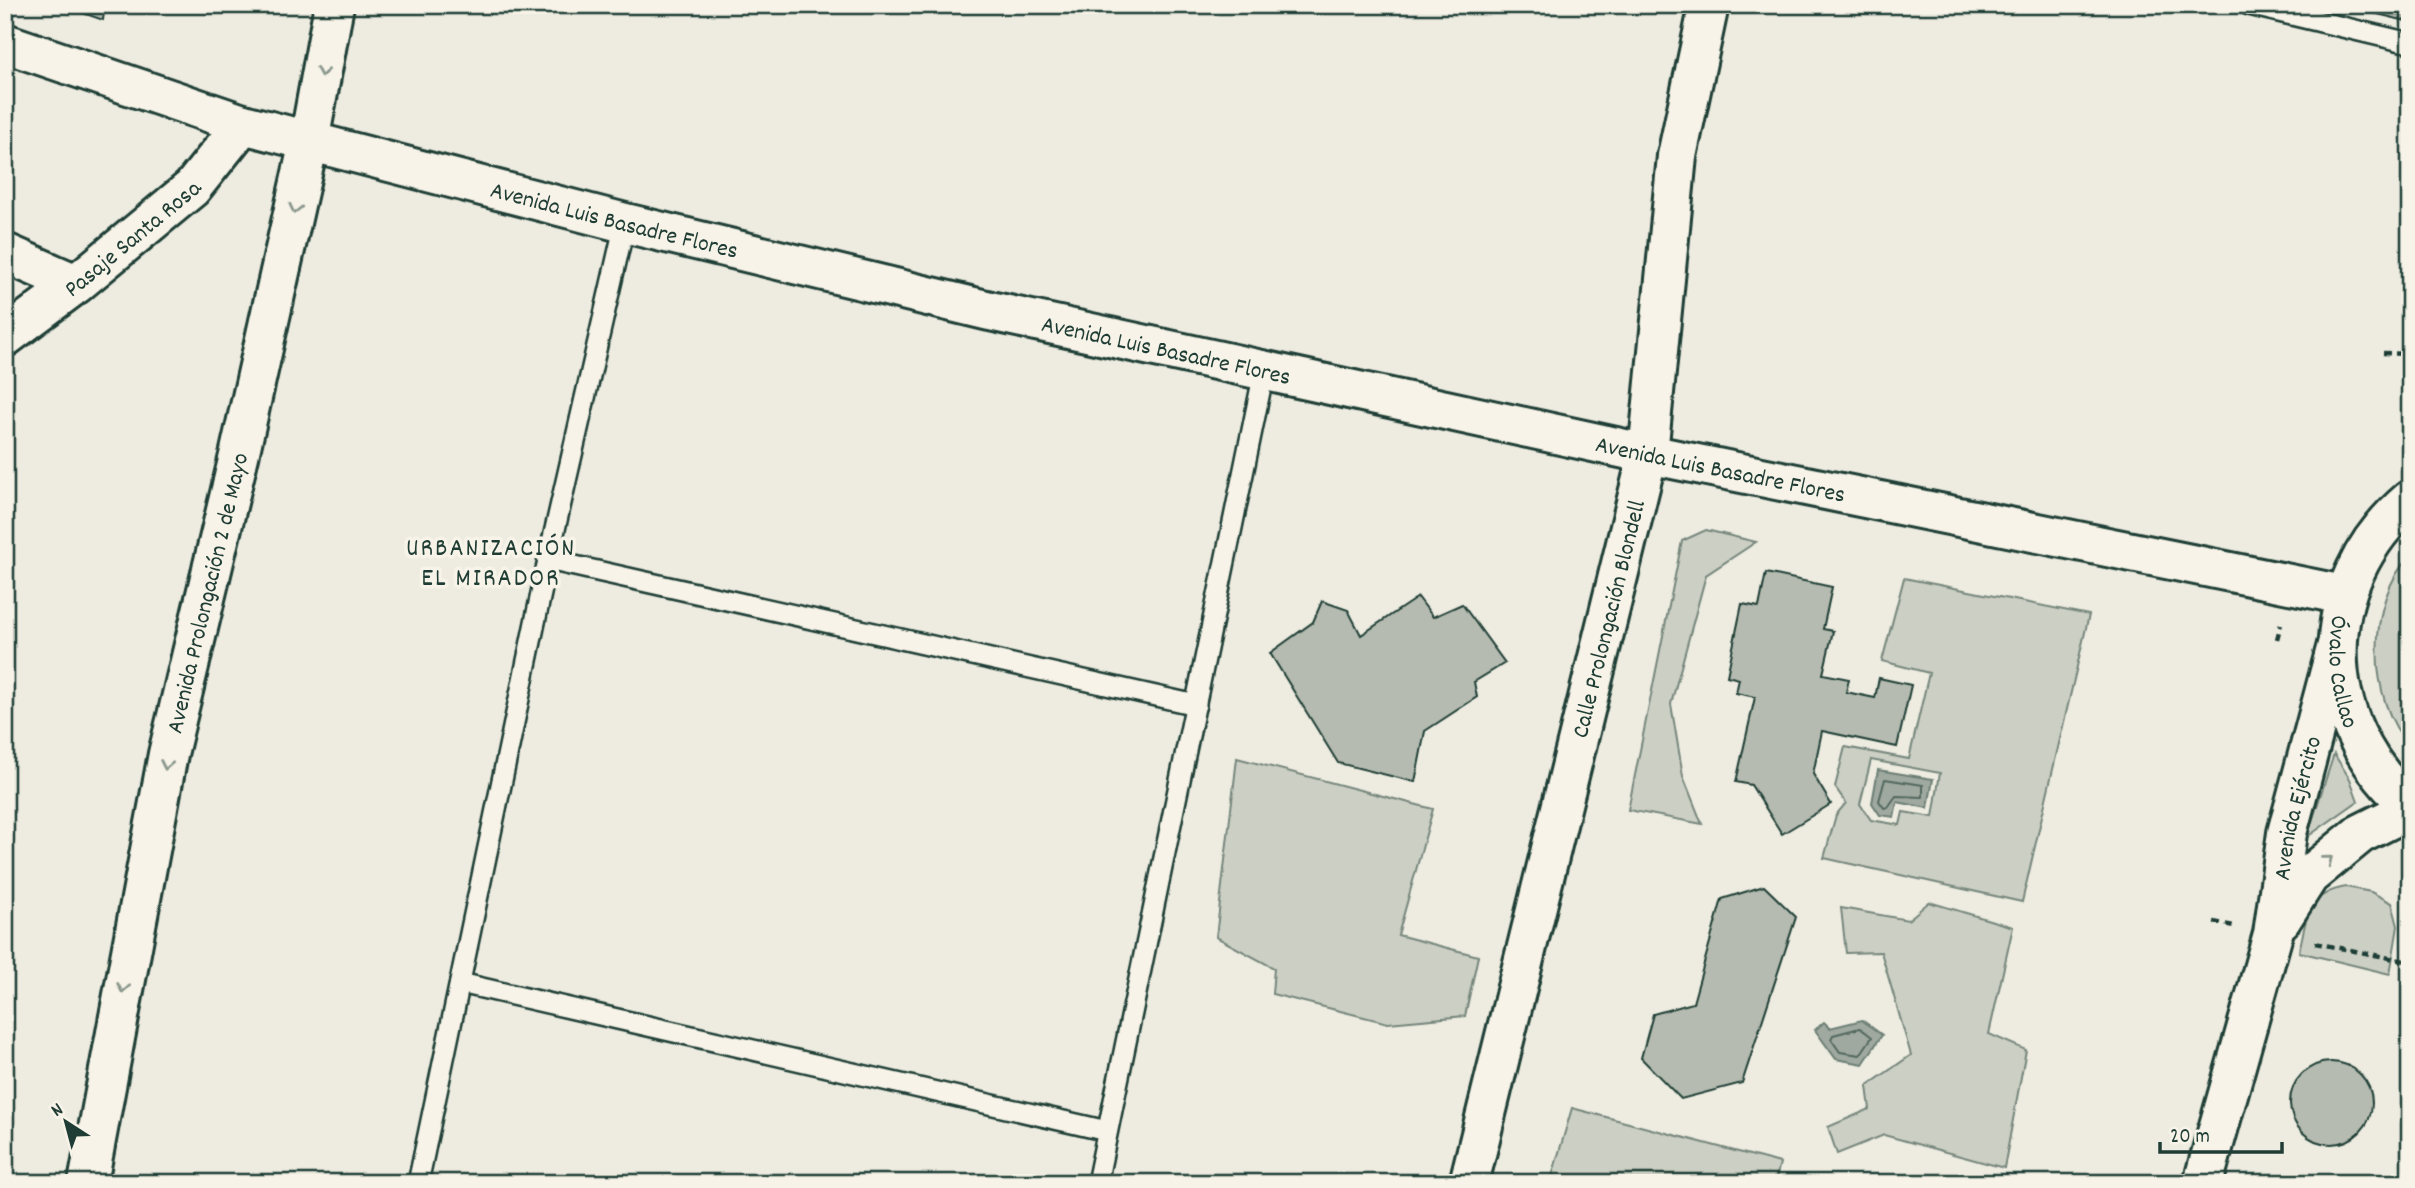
<svg xmlns="http://www.w3.org/2000/svg" width="2415" height="1188" viewBox="0 0 2415 1188" font-family="Dekko,sans-serif">
  <style>
    .green { fill: #cccfc4; stroke: #76867c; stroke-width: 2; fill-rule: evenodd }
    .water { fill: #9fa99f; stroke: #6c7e74; stroke-width: 2 }
    .lines { fill: none; stroke-linecap: round; stroke-linejoin: round }
    .shore { stroke: #52685f; stroke-width: 2 }
    .building { fill: #b5bbb0; stroke: #1f3d34; stroke-width: 2 }
    .lane-casing { stroke: #1f3d34; stroke-width: 24 }
    .street-casing { stroke: #1f3d34; stroke-width: 44 }
    .secondary-casing { stroke: #1f3d34; stroke-width: 44 }
    .primary-casing { stroke: #1f3d34; stroke-width: 44 }
    .path { stroke: #1f3d34; stroke-width: 4.5; stroke-dasharray: 7 5; stroke-linecap: butt }
    .lane { stroke: #f7f3e8; stroke-width: 19 }
    .street { stroke: #f7f3e8; stroke-width: 38 }
    .secondary { stroke: #f7f3e8; stroke-width: 38 }
    .primary { stroke: #f7f3e8; stroke-width: 38 }
    .oneway { stroke: #8b988e }
    .labels { text-anchor: middle; stroke-width: 7; stroke-linejoin: round; paint-order: stroke }
    .street-label { font-size: 24px; fill: #1f3d34; stroke: #f7f3e8 }
    .neighbourhood-label { font-size: 26px; letter-spacing: 2px; fill: #1f3d34; stroke: #f7f3e8 }
  </style>
  <rect width="100%" height="100%" fill="#eeece1"/>
  <filter id="ink" filterUnits="userSpaceOnUse"><feTurbulence type="fractalNoise" baseFrequency=".0143" numOctaves="2"/><feDisplacementMap in="SourceGraphic" scale="14" xChannelSelector="R" yChannelSelector="G"/><feConvolveMatrix kernelMatrix="1 2 1 2 8 2 1 2 1" color-interpolation-filters="sRGB"/></filter>
  <g filter="url(#ink)">
    <g class="green">
      <polygon points="1706,530 1756,542 1706,575 1671,704 1683,776 1702,824 1628,810 1682,541"/>
      <path d="M2410,556V746C2367,701 2366,601 2410,556Z"/>
      <path d="M1904,578L2089,615L2022,902L1824,858L1836,815L1846,803L1835,787L1845,747L1909,759L1929,673L1882,661ZM1871,760L1940,773L1933,817L1903,812L1900,825L1871,820L1860,804Z"/>
      <polygon points="2334,754 2350,779 2358,801 2307,837"/>
      <polygon points="1237,758 1433,809 1398,935 1478,956 1465,1016 1388,1023 1272,994 1274,968 1216,937"/>
      <path d="M2346,887L2371,892L2392,903L2398,926L2390,974L2299,952C2307,917 2306,894 2346,887Z"/>
      <polygon points="1929,902 2013,927 1989,1034 2026,1050 2004,1168 1884,1135 1837,1154 1828,1127 1870,1109 1867,1086 1911,1055 1881,952 1846,953 1841,908 1908,920"/>
      <polygon points="1572,1108 1780,1163 1775,1183 1550,1183"/>
    </g>
    <g class="water">
      <polygon points="1878,770 1933,779 1928,808 1897,802 1894,817 1880,815 1872,803"/>
      <polygon points="1862,1020 1882,1035 1863,1064 1836,1059 1815,1030 1824,1022 1830,1028"/>
    </g>
    <g class="lines">
      <g class="shore">
        <polygon points="1885,779 1923,785 1923,797 1896,796 1888,807 1884,808 1879,801"/>
        <polygon points="1860,1028 1872,1037 1860,1055 1840,1052 1831,1039 1833,1035"/>
      </g>
    </g>
    <g class="building">
      <polygon points="60,5 105,5 103,20"/>
      <polygon points="2358,5 2410,5 2410,22 2357,9"/>
      <polygon points="1766,573 1832,587 1823,629 1833,631 1823,674 1849,679 1846,692 1875,698 1879,678 1911,685 1897,747 1822,731 1813,774 1831,804 1782,834 1751,785 1736,782 1755,697 1736,693 1739,679 1727,676 1742,604 1759,607"/>
      <polygon points="1418,597 1433,617 1462,604 1505,663 1474,682 1477,697 1425,731 1415,782 1338,763 1270,653 1313,622 1322,601 1348,610 1361,635"/>
      <polygon points="1764,886 1796,917 1742,1083 1681,1099 1641,1058 1653,1014 1693,1003 1722,899"/>
      <circle cx="2331" cy="1103" r="41"/>
    </g>
    <g class="lines">
      <defs>
        <g id="lane">
          <polyline points="2249,5 2410,43"/>
          <polyline points="548,560 1196,705"/>
          <polyline points="460,983 1107,1131"/>
          <polyline points="418,1183 548,560 625,223"/>
          <polyline points="1097,1183 1264,372"/>
        </g>
        <g id="street">
          <polyline points="5,253 76,284"/>
          <path id="s1" d="M5,337L76,284L192,188L243,124"/>
          <path id="s2" d="M1469,1183L1648,454L1677,156L1709,5"/>
        </g>
        <g id="secondary">
          <path id="s3" d="M5,43L243,124L625,223L990,311L1648,454L2344,595"/>
          <polyline points="2281,920 2309,876 2360,834 2410,809"/>
          <path id="s4" d="M88,1183L168,754L239,456L309,142L334,5"/>
          <path id="s5" d="M2203,1183L2273,934L2287,833L2337,645"/>
        </g>
        <g id="primary">
          <path id="s6" d="M2410,500C2313,582 2314,722 2410,805"/>
        </g>
      </defs>
      <use href="#lane" class="lane-casing"/>
      <use href="#street" class="street-casing"/>
      <use href="#secondary" class="secondary-casing"/>
      <use href="#primary" class="primary-casing"/>
      <g class="path">
        <polyline points="2383,353 2410,354"/>
        <polyline points="2277,639 2281,624"/>
        <polyline points="2214,922 2234,926"/>
        <polyline points="2315,943 2410,962"/>
      </g>
      <use href="#lane" class="lane"/>
      <use href="#street" class="street"/>
      <use href="#secondary" class="secondary"/>
      <use href="#primary" class="primary"/>
    </g>
    <defs><path id="oneway-chevron" d="M-2-3.5L2.5 0L-2 3.5" fill="none" stroke-width="1.6" stroke-linecap="round" stroke-linejoin="round" transform="scale(1.75)"/></defs>
    <g class="oneway">
      <use href="#oneway-chevron" transform="translate(322 72) rotate(100)"/>
      <use href="#oneway-chevron" transform="translate(295 209) rotate(103)"/>
      <use href="#oneway-chevron" transform="translate(166 765) rotate(101)"/>
      <use href="#oneway-chevron" transform="translate(2328 860) rotate(-39)"/>
      <use href="#oneway-chevron" transform="translate(123 988) rotate(101)"/>
    </g>
  </g>
  <g class="labels">
    <g class="street-label">
      <text dy="8" stroke="none"><textPath href="#s3" startOffset="635">Avenida Luis Basadre Flores</textPath></text>
      <text dy="8" stroke="none"><textPath href="#s1" startOffset="161">Pasaje Santa Rosa</textPath></text>
      <text dy="8" stroke="none"><textPath href="#s3" startOffset="1202">Avenida Luis Basadre Flores</textPath></text>
      <text dy="8" stroke="none"><textPath href="#s3" startOffset="1769">Avenida Luis Basadre Flores</textPath></text>
      <text dy="8" stroke="none"><textPath href="#s4" startOffset="602">Avenida Prolongación 2 de Mayo</textPath></text>
      <text dy="8" stroke="none"><textPath href="#s2" startOffset="581">Calle Prolongación Blondell</textPath></text>
      <text dy="8" stroke="none"><textPath href="#s6" startOffset="194">Óvalo Callao</textPath></text>
      <text dy="8" stroke="none"><textPath href="#s5" startOffset="387">Avenida Ejército</textPath></text>
    </g>
    <g class="neighbourhood-label">
      <text x="491" y="555">URBANIZACIÓN<tspan x="491" dy="30">EL MIRADOR</tspan></text>
    </g>
  </g>
  <rect width="2415" height="1188" fill="none" stroke="#f7f3e8" stroke-width="28"/>
  <rect x="14" y="14" width="2387" height="1160" fill="none" stroke="#1f3d34" stroke-width="2.5" filter="url(#ink)"/>
  <g transform="translate(66 1122) rotate(324)" stroke="#f7f3e8" stroke-width="5" paint-order="stroke">
  <path d="M0-5L12 26L0 18L-12 26Z" fill="#1f3d34"/>
  <text y="-10" font-size="19" font-weight="bold" text-anchor="middle" fill="#1f3d34">N</text>
  </g>
  <path d="M2160 1142v10h122v-10" fill="none" stroke="#1f3d34" stroke-width="3.5"/>
  <text x="2170" y="1142" font-size="21" fill="#1f3d34" stroke="#f7f3e8" stroke-width="5" paint-order="stroke">20 m</text>
</svg>
